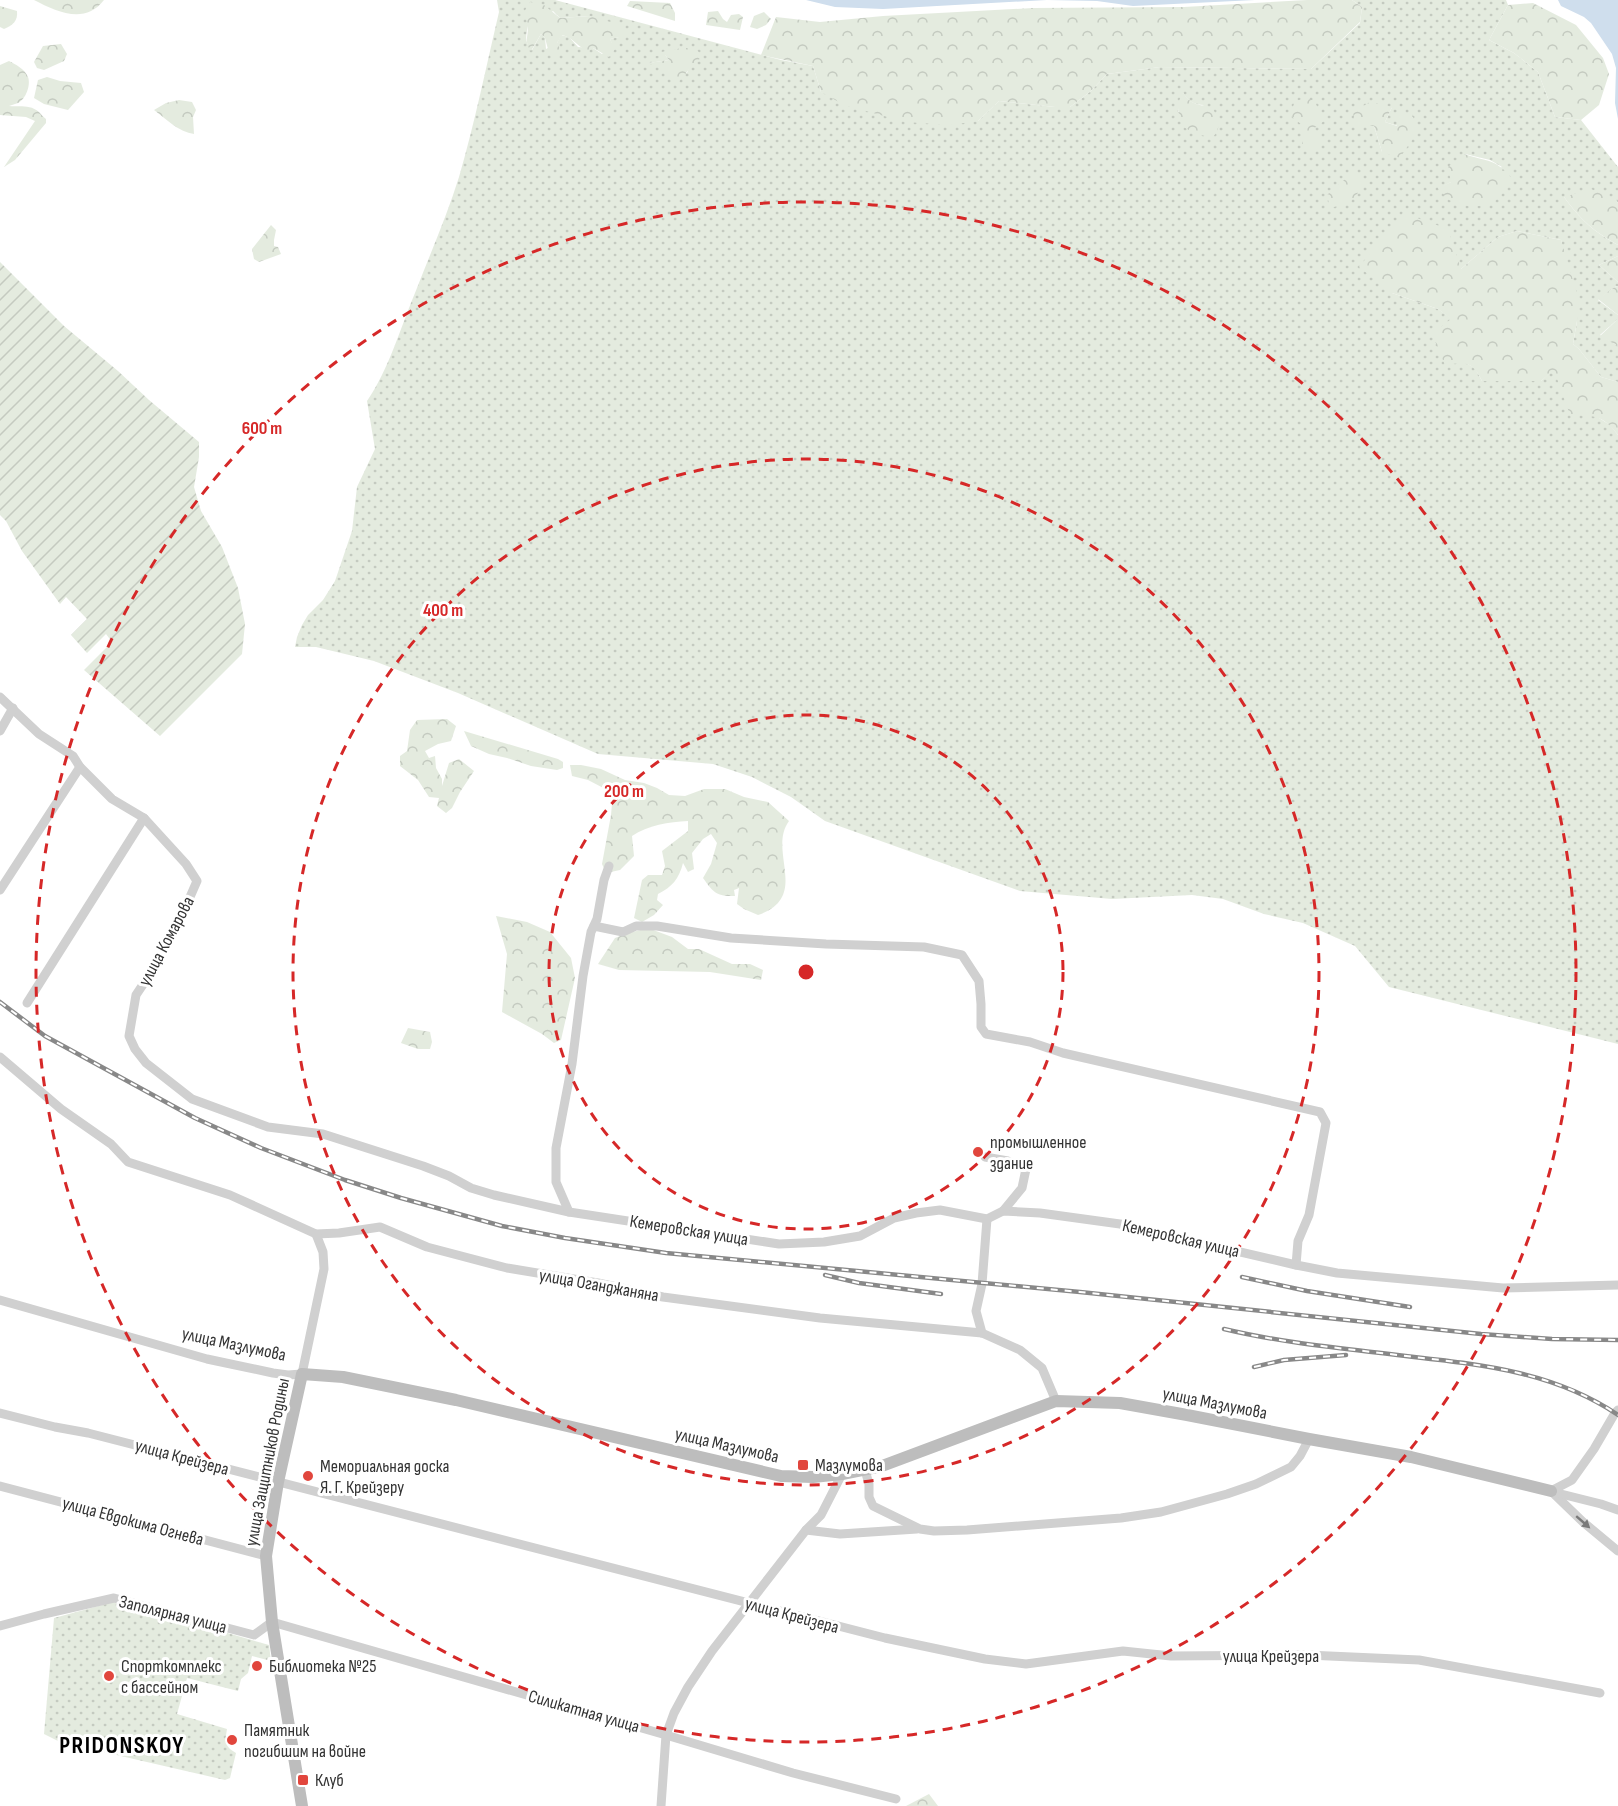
<svg xmlns="http://www.w3.org/2000/svg" width="1618" height="1806" viewBox="0 0 1618 1806" font-family="'Sofia Sans Condensed',sans-serif">
  <style>
    .grass { fill: url(#grass-dots); fill-rule: evenodd }
    .forest { fill: url(#forest-crowns) }
    .garden { fill: url(#garden-furrows) }
    .water { fill: #cfdeed }
    .lines { fill: none; stroke-linecap: round; stroke-linejoin: round }
    .street { stroke: #d0d0d0; stroke-width: 9 }
    .secondary { stroke: #bdbdbd; stroke-width: 12 }
    .rail-casing { stroke: #888; stroke-width: 4.5 }
    .rail { stroke: #fff; stroke-width: 2; stroke-dasharray: 7; stroke-linecap: butt }
    .oneway { fill: #7a7a7a }
    .ring { fill: none; stroke: #d62828; stroke-width: 3; stroke-dasharray: 10 8 }
    .poi-dot { fill: #e1463d; stroke: #fff; stroke-width: 2 }
    .labels { text-anchor: middle; stroke-width: 6; stroke-linejoin: round; paint-order: stroke }
    .street-label { font-size: 18px; fill: #333; stroke: #fff }
    .poi-label { font-size: 18px; fill: #333; stroke: #fff; text-anchor: start }
    .district-label { font-size: 24px; font-weight: bold; letter-spacing: 1.5px; fill: #000; stroke: #fff }
    .centre { fill: #d62828; stroke: #fff; stroke-width: 3 }
    .ring-label { font-size: 18px; text-anchor: middle; font-weight: bold; fill: #d62828; stroke: #fff; stroke-width: 6; stroke-linejoin: round; paint-order: stroke }
  </style>
  <defs>
    <pattern id="grass-dots" width="8" height="8" patternUnits="userSpaceOnUse" patternTransform="scale(1.5)"><rect width="8" height="8" fill="#e4ebdf"/><path d="M2 2h.1M6 6h.1" fill="none" stroke="#c4cac0" stroke-width="1.8" stroke-linecap="round"/></pattern>
    <pattern id="forest-crowns" width="20" height="18" patternUnits="userSpaceOnUse" patternTransform="scale(1.5)"><rect width="20" height="18" fill="#e4ebdf"/><path d="M2 6a3 3 0 1 1 6 0M12 15a3 3 0 1 1 6 0" fill="none" stroke="#c4cac0"/></pattern>
    <pattern id="garden-furrows" width="10" height="10" patternUnits="userSpaceOnUse" patternTransform="scale(1.5)"><rect width="10" height="10" fill="#e4ebdf"/><path d="M-1 1l2-2M0 10L10 0M9 11l2-2" fill="none" stroke="#c4cac0"/></pattern>
  </defs>
  <rect width="100%" height="100%" fill="#fff"/>
  <g class="grass">
    <path d="M497,0H555L781,60L813,66L821,92L978,121L999,101L1055,107H1070L1091,91L1107,74L1160,67L1311,69L1360,23L1362,7L1352,0H1506L1508,5L1489,40L1514,53L1538,72L1555,117L1581,120L1618,167V203L1616,200L1564,197C1580,219 1594,232 1618,245V256L1599,265L1618,282V287L1616,286L1598,300L1618,315V319L1600,335L1618,346V382L1601,377L1579,349L1573,344L1577,321L1561,240L1517,231L1498,237L1461,269L1392,293L1438,309L1452,319L1464,362L1475,368L1482,381H1541L1554,369L1596,416L1610,425L1618,435V1044L1389,987L1355,946L1303,923L1264,914L1223,899L1192,895L1112,899L1020,891L825,821L791,797L752,777L713,764L598,754L458,693L374,661L316,647H295L297,637L302,625L308,615L323,600L335,581L352,531L357,487L375,449L367,401C389,369 400,329 415,293C430,254 447,216 459,177C475,122 486,67 499,12ZM553,11L560,18L590,16L619,37L610,39L612,44L602,54L593,48L578,47L569,37L561,35L557,43L546,49L545,38L541,34L532,50C524,42 526,36 528,26ZM665,55L690,65L687,73L649,63L669,60ZM1183,93C1188,101 1194,105 1204,105L1178,112ZM1392,107L1385,122L1398,126L1382,152L1374,126ZM1465,154L1490,160L1502,167L1438,189L1451,182Z"/>
    <path d="M117,1601L269,1645L271,1661L252,1656L248,1673L241,1679L238,1691L187,1678L177,1714L227,1729C225,1742 224,1746 236,1753L230,1778L225,1780L60,1742L44,1734L54,1618Z"/>
  </g>
  <g class="forest">
    <path d="M34,0H104C85,25 57,12 34,0Z"/>
    <polygon points="1307,0 1352,0 1362,7 1360,22 1311,69 1160,67 1107,74 1091,91 1070,107 1055,107 999,101 978,121 950,125 906,122 844,105 821,92 813,66 761,55 776,17 820,22 883,16 1033,8 1184,7"/>
    <polygon points="630,1 670,3 675,13 675,21 627,6"/>
    <path d="M530,2L544,5L560,18L590,16L624,26L626,31L625,36L610,39L615,49L609,57L593,48L588,51C576,46 574,38 562,35L557,43L560,49L556,54L549,53L545,38L541,34L531,51C524,42 528,37 528,27C528,22 525,17 524,12Z"/>
    <polygon points="1533,3 1576,25 1603,58 1609,74 1599,105 1581,120 1555,117 1538,72 1514,53 1489,40 1508,5"/>
    <path d="M0,6L17,11C18,21 13,25 4,29L0,27Z"/>
    <polygon points="718,11 723,19 727,22 731,15 739,14 743,17 740,30 706,25 708,12"/>
    <polygon points="764,12 771,19 766,25 757,29 750,27 754,16"/>
    <polygon points="61,44 67,54 64,61 44,70 37,68 34,62 43,46"/>
    <path d="M682,48H694L700,53L699,61C690,66 686,74 679,81L669,77L665,69L648,63L669,60L665,55L648,57L646,55Z"/>
    <path d="M9,61C15,64 25,69 28,77C31,85 26,99 18,103C15,104 12,105 9,106C19,107 30,104 39,112C41,114 43,117 46,119V123L15,160L4,167L35,121L26,117L0,115V65Z"/>
    <polygon points="47,77 60,81 81,83 84,92 68,110 44,104 34,98 38,80"/>
    <path d="M1183,92C1190,106 1201,104 1213,109C1219,120 1222,128 1212,138L1194,133L1182,126C1178,113 1176,104 1183,92Z"/>
    <polygon points="1308,98 1315,102 1324,121 1309,132 1324,138 1319,144 1311,150 1302,144 1302,125 1290,115 1295,101"/>
    <path d="M179,100L192,102L196,110L193,117L194,134C179,132 166,119 154,110L166,103Z"/>
    <polygon points="1370,102 1392,107 1385,122 1397,126 1397,114 1412,113 1417,132 1400,158 1382,152 1374,126 1355,126 1353,112"/>
    <path d="M1464,154C1491,163 1494,157 1514,181L1492,204L1471,207L1449,200L1438,188L1451,182L1448,167Z"/>
    <polygon points="1352,173 1365,185 1349,203 1330,208 1327,195"/>
    <path d="M1591,189L1616,200L1618,203V245C1594,232 1580,219 1564,197Z"/>
    <path d="M1403,213L1448,229L1461,269L1498,237L1517,231L1561,240L1578,297L1577,321L1573,344L1579,349L1601,377L1618,382V435C1602,414 1594,416 1570,415L1554,370L1541,381H1482C1472,361 1466,362 1445,365L1432,334L1451,319L1438,309L1392,293L1359,267Z"/>
    <polygon points="271,225 276,230 274,240 274,246 278,247 281,254 259,262 254,259 252,249"/>
    <polygon points="1618,256 1618,282 1599,265"/>
    <polygon points="1616,286 1618,287 1618,315 1598,299"/>
    <polygon points="1618,319 1618,346 1600,336"/>
    <polygon points="447,719 456,726 451,741 438,744 425,751 429,758 435,756 436,768 442,779 442,786 449,763 459,759 474,771 460,792 452,808 446,813 437,806 439,798 429,797 418,780 400,766 400,756 407,751 410,730 417,720"/>
    <polygon points="464,731 558,759 563,762 563,768 557,770 531,766 507,758 489,754 471,746"/>
    <path d="M570,765H581L601,769L625,780L644,783L657,788L669,795L685,796L704,789H725L744,797L768,802L789,821C767,851 811,897 758,915L744,909L737,904L739,888L734,890L735,896C717,897 713,892 703,878L711,864L717,843L711,834L703,839L692,853L694,869L688,872L683,863C679,879 672,887 658,894L657,900L663,905L654,915L642,922L634,918L642,880L648,875H662L665,866L662,851L688,831V821C669,822 648,825 632,836L634,856L620,870L606,873L602,864L611,815L613,793L588,780L572,776Z"/>
    <polygon points="496,916 527,922 550,932 571,958 575,978 561,1040 554,1043 542,1034 502,1012 507,954"/>
    <polygon points="648,928 672,937 688,949 699,949 732,964 750,964 763,970 761,980 710,972 619,970 598,964 615,938 625,934"/>
    <polygon points="408,1028 430,1032 432,1042 430,1049 418,1049 401,1043"/>
    <polygon points="929,1794 938,1806 906,1806"/>
  </g>
  <polygon class="garden" points="0,262 64,326 118,371 149,400 199,442 199,457 194,487 201,511 222,547 238,588 245,624 242,654 160,736 84,670 112,642 106,634 87,653 71,635 87,619 66,597 60,604 22,551 6,521 0,515"/>
  <g class="water">
    <polygon points="806,0 1255,0 1133,6 1097,1 1047,0 883,9 835,7"/>
    <polygon points="1558,0 1618,0 1618,119 1615,103 1616,68 1612,54 1591,23 1584,17 1561,6"/>
  </g>
  <g class="lines">
    <g class="street">
      <polyline points="0,697 39,734 73,756 80,767 112,799 144,818 186,864 197,881 176,929 156,965 136,995 129,1036 135,1049 146,1063 192,1099 268,1127 323,1134 423,1166 449,1176 471,1188 494,1195 569,1212 779,1244 824,1242 860,1236 894,1218 916,1213 940,1210 987,1219 1003,1211 1040,1213 1120,1224 1296,1265 1337,1273 1503,1288 1618,1285"/>
      <polyline points="0,731 13,708"/>
      <polyline points="0,890 80,767"/>
      <polyline points="594,926 623,932 636,926 657,926 731,938 826,944 924,947 962,955 979,981 981,1004 981,1027 986,1034 1030,1042 1063,1053 1320,1112 1326,1123 1309,1215 1298,1241 1296,1265"/>
      <polyline points="27,1003 144,818"/>
      <polyline points="0,1057 61,1109 111,1144 128,1162 230,1195 316,1234 339,1233 380,1227 427,1247 507,1268 598,1283 663,1297 820,1318 982,1333 1020,1350 1042,1368 1056,1401"/>
      <polyline points="985,1157 1008,1161 1026,1169 1022,1188 1003,1211"/>
      <polyline points="569,1212 556,1182 556,1148 572,1064 583,976 591,932 597,919 604,880 609,866"/>
      <polyline points="0,1300 207,1359 273,1373 288,1375 302,1374 324,1269 323,1252 316,1234"/>
      <polyline points="982,1333 976,1311 982,1284 987,1219"/>
      <polyline points="0,1413 55,1427 88,1433 885,1638 985,1659 1026,1664 1123,1651 1171,1656 1307,1655 1419,1660 1600,1693"/>
      <polyline points="865,1470 869,1484 869,1497 873,1506 920,1529 934,1531 967,1530 1121,1518 1161,1512 1227,1494 1256,1484 1291,1467 1300,1456 1309,1439"/>
      <polyline points="0,1486 266,1556"/>
      <polyline points="1551,1491 1572,1480 1594,1449 1615,1413 1618,1410"/>
      <polyline points="1551,1491 1583,1522 1618,1551"/>
      <polyline points="1553,1492 1601,1504 1618,1510"/>
      <polyline points="806,1530 840,1534 917,1529"/>
      <polyline points="0,1626 44,1614 114,1598 254,1635 272,1622 666,1735 793,1773 896,1799"/>
      <polyline points="661,1806 666,1735 674,1713 688,1687 712,1651 806,1530 821,1515 842,1474"/>
    </g>
    <polyline class="secondary" points="302,1806 272,1622 266,1556 278,1482 302,1374 343,1377 456,1400 781,1476 813,1477 842,1474 882,1466 1056,1401 1120,1403 1187,1415 1309,1439 1411,1457 1551,1491"/>
    <defs>
      <g id="rail">
        <polyline points="0,1002 45,1036 195,1118 261,1148 345,1180 401,1198 502,1226 565,1238 666,1253 1080,1292 1481,1334 1552,1339 1618,1340"/>
        <polyline points="825,1275 859,1283 941,1294"/>
        <polyline points="1242,1277 1307,1291 1410,1307"/>
        <path d="M1224,1329C1287,1344 1351,1349 1414,1357C1486,1365 1556,1373 1618,1415"/>
        <polyline points="1254,1367 1284,1360 1346,1355"/>
      </g>
    </defs>
    <use href="#rail" class="rail-casing"/>
    <use href="#rail" class="rail"/>
  </g>
  <defs><path id="oneway-solid" d="M-6-.8H1V-3.2L6.5 0L1 3.2V.8H-6Z" transform="scale(1.5)"/></defs>
  <use class="oneway" href="#oneway-solid" transform="translate(1583 1522) rotate(41)"/>
  <g class="ring">
    <circle cx="806" cy="972" r="257"/>
    <circle cx="806" cy="972" r="513"/>
    <circle cx="806" cy="972" r="770"/>
  </g>
  <g class="poi-dot">
    <circle cx="978" cy="1152" r="6"/>
    <rect x="797" y="1459" width="12" height="12" rx="3"/>
    <circle cx="308" cy="1476" r="6"/>
    <circle cx="257" cy="1666" r="6"/>
    <circle cx="109" cy="1676" r="6"/>
    <circle cx="232" cy="1740" r="6"/>
    <rect x="297" y="1774" width="12" height="12" rx="3"/>
  </g>
  <g class="labels">
    <g class="street-label">
      <text transform="translate(166 941) rotate(-62)" y="6">улица Комарова</text>
      <text transform="translate(689 1230) rotate(9)" y="6">Кемеровская улица</text>
      <text transform="translate(1181 1238) rotate(13)" y="6">Кемеровская улица</text>
      <text transform="translate(599 1285) rotate(10)" y="6">улица Оганджаняна</text>
      <text transform="translate(234 1344) rotate(12)" y="6">улица Мазлумова</text>
      <text transform="translate(1215 1403) rotate(11)" y="6">улица Мазлумова</text>
      <text transform="translate(727 1445) rotate(13)" y="6">улица Мазлумова</text>
      <text transform="translate(182 1457) rotate(15)" y="6">улица Крейзера</text>
      <text transform="translate(267 1462) rotate(-79)" y="6">улица Защитников Родины</text>
      <text transform="translate(133 1521) rotate(15)" y="6">улица Евдокима Огнева</text>
      <text transform="translate(173 1614) rotate(14)" y="6">Заполярная улица</text>
      <text transform="translate(792 1615) rotate(15)" y="6">улица Крейзера</text>
      <text x="1271" y="1662">улица Крейзера</text>
      <text transform="translate(584 1711) rotate(16)" y="6">Силикатная улица</text>
    </g>
    <g class="poi-label">
      <text x="990" y="1148">промышленное<tspan x="990" dy="21">здание</tspan></text>
      <text x="815" y="1471">Мазлумова</text>
      <text x="320" y="1472">Мемориальная доска<tspan x="320" dy="21">Я. Г. Крейзеру</tspan></text>
      <text x="121" y="1672">Спорткомплекс<tspan x="121" dy="21">с бассейном</tspan></text>
      <text x="269" y="1672">Библиотека №25</text>
      <text x="244" y="1736">Памятник<tspan x="244" dy="21">погибшим на войне</tspan></text>
      <text x="315" y="1786">Клуб</text>
    </g>
    <g class="district-label">
      <text x="122" y="1753">PRIDONSKOY</text>
    </g>
  </g>
  <circle cx="806" cy="972" r="9" class="centre"/>
  <g class="ring-label">
    <text x="262" y="434">600 m</text>
    <text x="443" y="616">400 m</text>
    <text x="624" y="797">200 m</text>
  </g>
</svg>
